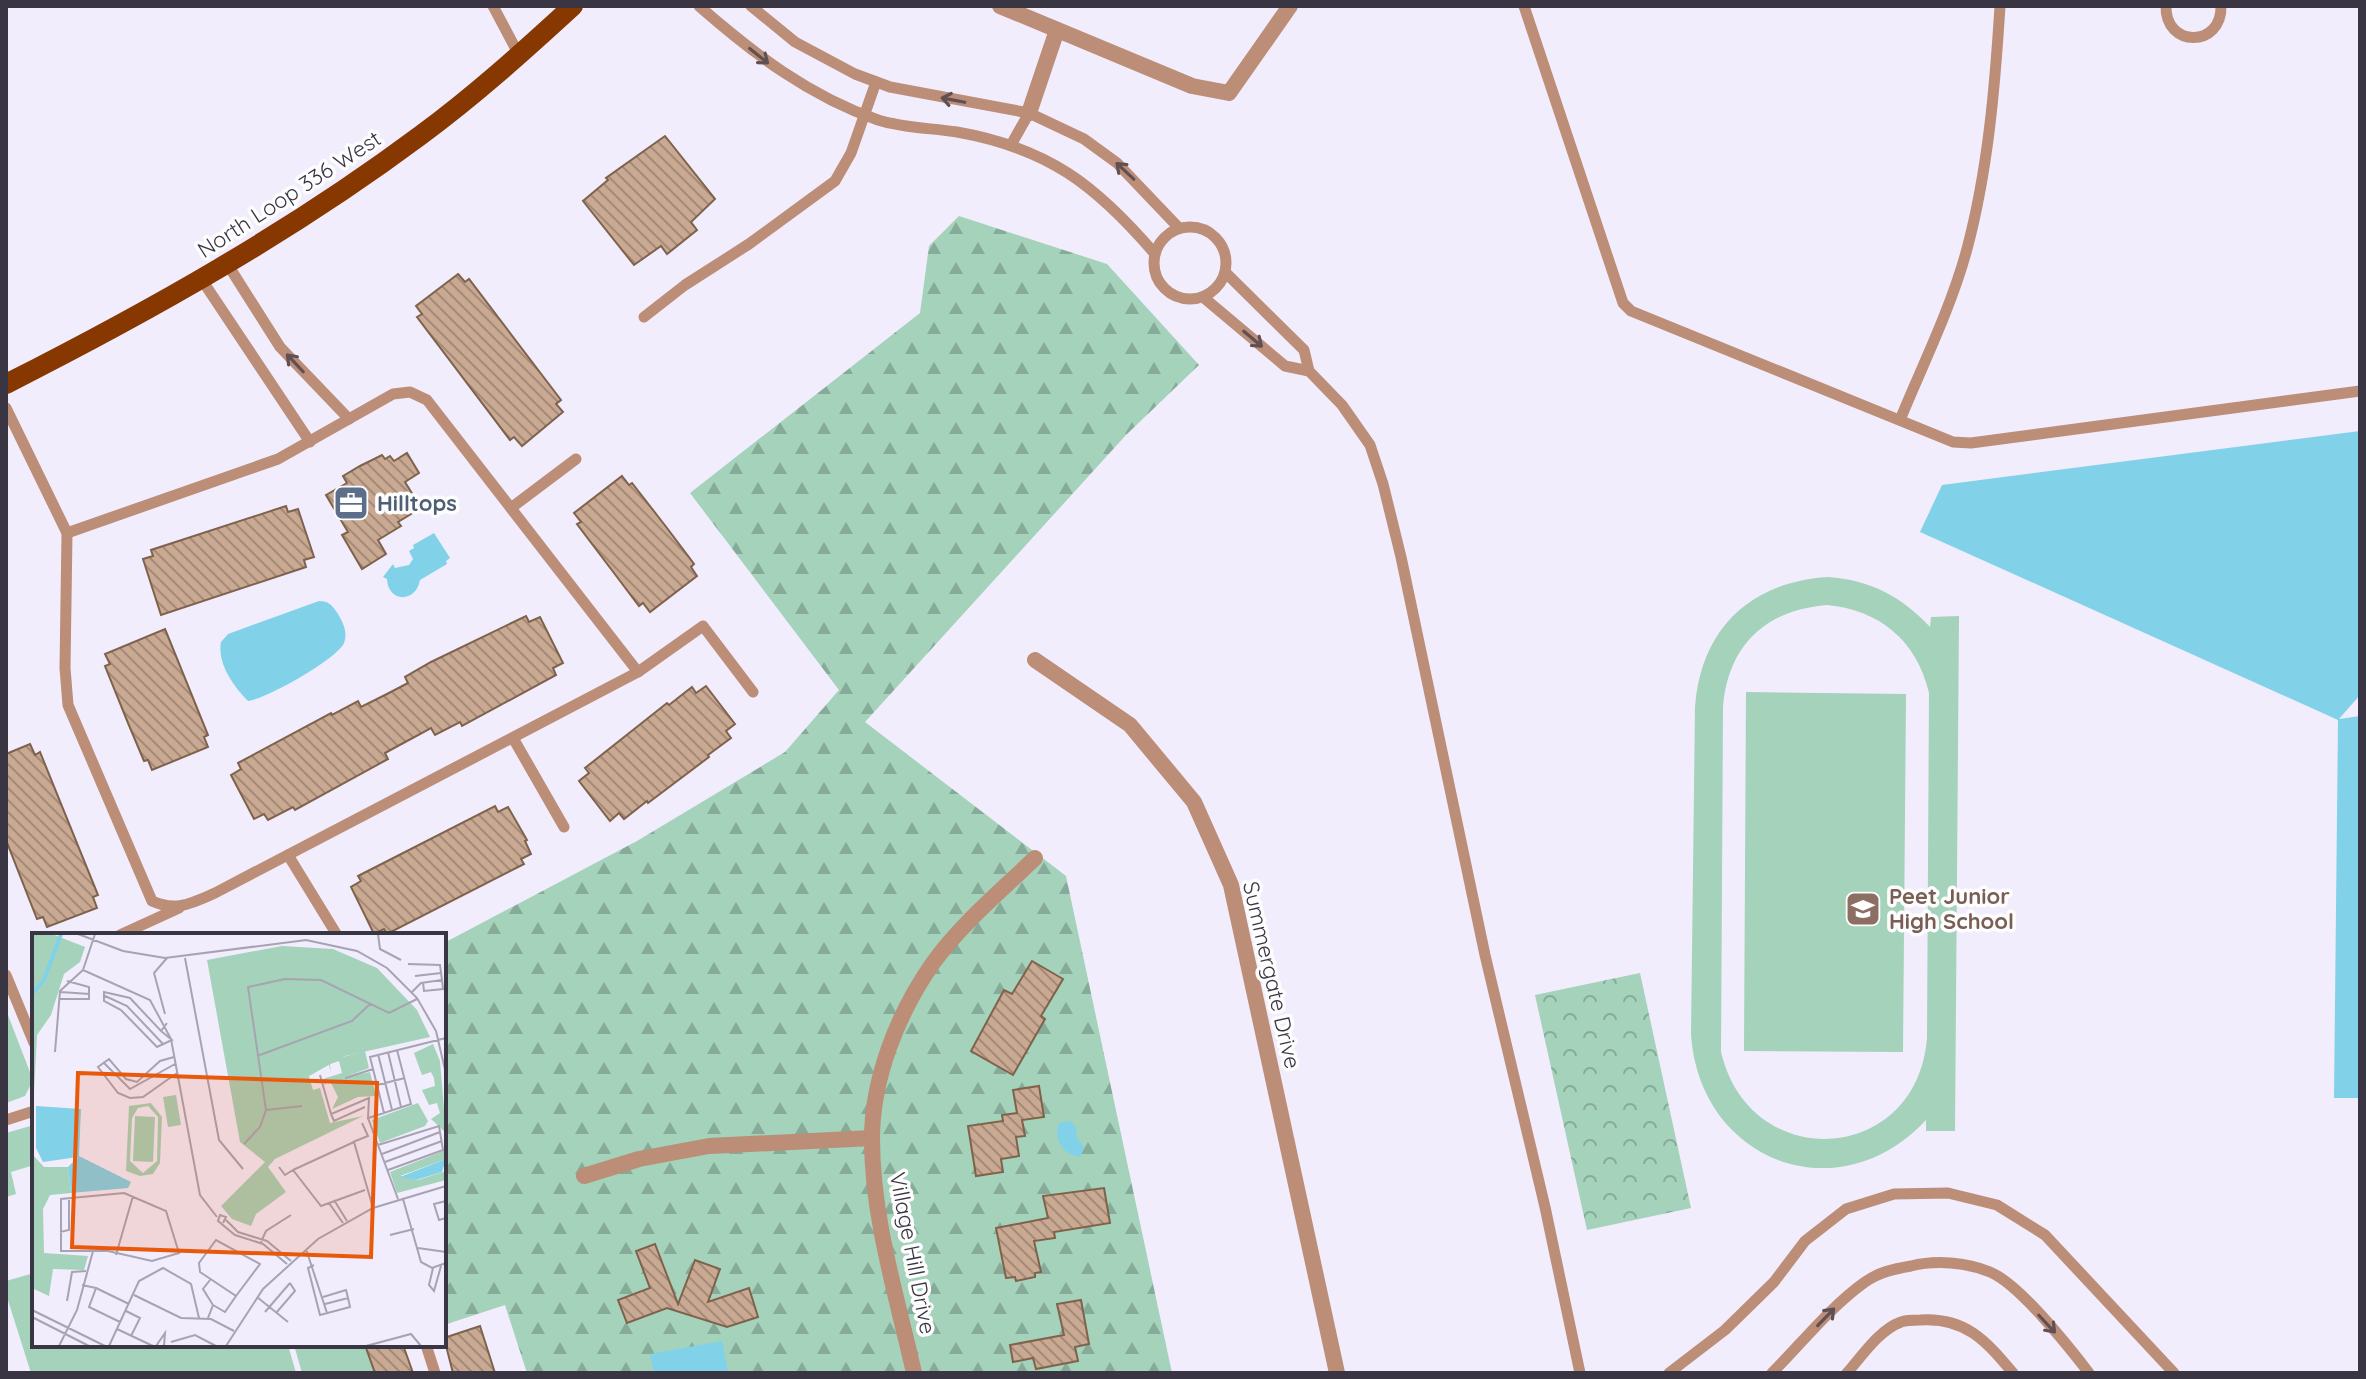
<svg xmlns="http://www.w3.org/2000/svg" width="2366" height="1379" viewBox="0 0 2366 1379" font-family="Quicksand,sans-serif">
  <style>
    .grass { fill: #a4d2ba; fill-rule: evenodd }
    .forest { fill: url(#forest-firs) }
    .park { fill: url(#park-crowns) }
    .water { fill: #81d2e9 }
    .building { fill: url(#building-back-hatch); stroke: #7f624c; stroke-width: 2 }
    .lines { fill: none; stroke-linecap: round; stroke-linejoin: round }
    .lane { stroke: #bc8d77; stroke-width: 11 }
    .street { stroke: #bc8d77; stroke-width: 16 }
    .primary { stroke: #873700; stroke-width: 20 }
    .oneway { stroke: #604f53 }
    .labels { text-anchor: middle; stroke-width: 7; stroke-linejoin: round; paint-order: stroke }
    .street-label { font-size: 22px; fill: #393543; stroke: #fdfdfd }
    .service-label { font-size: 22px; font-weight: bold; fill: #4e5e75; stroke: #fdfdfd; text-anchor: start }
    .education-label { font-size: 22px; font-weight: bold; fill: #785e54; stroke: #fdfdfd; text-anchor: start }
    .inset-river { fill: none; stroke: #81d2e9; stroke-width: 4 }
    .inset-road { fill: none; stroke: #a7a3b2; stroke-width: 2 }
    .view { fill: #e8590c; fill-opacity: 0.15; stroke: #e8590c; stroke-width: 4 }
    .inset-edge { fill: none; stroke: #393543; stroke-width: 4 }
  </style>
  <defs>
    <pattern id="forest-firs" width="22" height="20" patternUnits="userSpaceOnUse" patternTransform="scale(2)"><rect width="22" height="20" fill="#a4d2ba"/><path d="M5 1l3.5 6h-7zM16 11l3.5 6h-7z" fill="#87ab99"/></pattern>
    <pattern id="park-crowns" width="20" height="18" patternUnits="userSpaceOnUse" patternTransform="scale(2)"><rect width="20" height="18" fill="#a4d2ba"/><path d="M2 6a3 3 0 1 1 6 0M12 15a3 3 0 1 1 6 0" fill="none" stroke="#87ab99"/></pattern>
    <pattern id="building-back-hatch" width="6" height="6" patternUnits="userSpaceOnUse" patternTransform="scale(2)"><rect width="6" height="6" fill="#c9a991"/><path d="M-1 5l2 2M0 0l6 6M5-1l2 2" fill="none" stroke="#a48a78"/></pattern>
  </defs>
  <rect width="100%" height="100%" fill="#f1edfc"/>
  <g class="grass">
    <path d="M1828,577C1870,580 1901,596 1930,627L1931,617L1959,616L1955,1131H1926V1120C1839,1214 1700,1162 1691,1035L1695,707C1701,629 1750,582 1828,577ZM1827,605C1880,610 1917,641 1929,693L1927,1038C1917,1165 1750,1175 1721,1052L1723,707C1728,645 1766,610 1827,605Z"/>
    <polygon points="1746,692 1906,694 1903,1052 1744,1051"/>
    <polygon points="6,1010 33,1080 25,1096 6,1103"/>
    <polygon points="34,1125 34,1165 11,1172 16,1194 6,1197 6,1133"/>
    <polygon points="34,1273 34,1345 288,1345 296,1373 31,1373 6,1294 6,1281"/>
    <polygon points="294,1345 365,1345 375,1373 302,1373"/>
  </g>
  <polygon class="forest" points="959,216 1107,264 1199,365 1126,435 865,722 1066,876 1172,1373 527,1373 505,1305 447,1324 444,1316 444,943 637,841 785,752 839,690 690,493 920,313 929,246"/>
  <polygon class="park" points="1640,973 1691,1208 1587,1230 1535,995"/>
  <g class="water">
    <polygon points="2360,431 2360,695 2339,719 2360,716 2360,1098 2334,1098 2338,720 1920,532 1942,485"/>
    <path d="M434,533L450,558L446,561L447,564L420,580C416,603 388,603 387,579L383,577L393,564L395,568L409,565L413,559L409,551L414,548L413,545Z"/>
    <path d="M319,601C329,601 332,605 338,614C343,623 348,632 344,643C337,659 266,699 248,701C233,686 217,663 221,642L228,634Z"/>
    <path d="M1070,1121L1076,1127L1077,1138L1084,1148L1080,1157C1063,1156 1053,1138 1059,1123Z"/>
    <polygon points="722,1341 728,1372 654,1373 650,1354"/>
  </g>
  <g class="building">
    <polygon points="665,136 715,199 691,222 697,230 667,254 661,246 634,265 583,201 608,180 606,178"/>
    <polygon points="458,274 465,282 469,279 561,400 556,404 563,412 522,446 514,437 510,440 417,317 422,314 416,306"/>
    <polygon points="407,453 419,473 405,482 421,508 398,522 401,526 378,540 386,554 362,569 342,535 348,532 326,495 347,483 343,476 360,466 382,455 385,459 390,456 394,461"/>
    <polygon points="622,476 629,485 632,483 667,528 694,564 691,567 697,576 650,612 643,603 639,606 614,573 577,524 581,522 574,513"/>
    <polygon points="286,506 288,512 298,509 314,557 304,560 306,567 161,615 143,559 153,556 151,550"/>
    <polygon points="526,616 529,622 540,617 563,663 553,668 556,675 462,726 460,722 435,735 431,728 396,747 385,753 388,759 295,810 293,807 268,820 264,814 254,819 231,775 241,769 238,763 331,713 332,715 358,701 361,707 387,694 408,683 405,677 431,662"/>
    <polygon points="165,629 208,735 204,737 208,747 152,770 148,760 144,761 128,723 105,666 110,664 105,654"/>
    <polygon points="706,686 735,724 726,731 731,738 708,755 709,757 648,803 647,801 624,819 619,813 610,821 579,781 589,773 585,768 667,703 669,705 692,687 696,693"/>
    <polygon points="30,744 35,755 40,752 98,895 93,897 97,908 47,927 43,917 37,919 6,840 6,754"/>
    <polygon points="495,806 498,812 508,807 527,840 525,841 531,854 521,859 524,864 387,934 384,929 374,934 351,887 361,881 358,876"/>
    <polygon points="1032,961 1063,979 1041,1016 1045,1019 1013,1075 971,1051 1004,990 1012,994"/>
    <polygon points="1039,1086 1044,1117 1022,1120 1025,1136 1016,1137 1019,1156 1001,1159 1003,1172 976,1176 968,1126 1003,1121 1002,1115 1017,1113 1013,1090"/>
    <polygon points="1104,1188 1110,1223 1054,1232 1055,1238 1034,1241 1041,1272 1035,1273 1035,1277 1016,1281 1015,1277 1006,1278 996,1228 1048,1218 1043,1196"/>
    <polygon points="655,1244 678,1304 695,1260 720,1269 708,1302 749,1288 758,1317 727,1327 667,1308 627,1323 618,1300 650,1288 636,1251"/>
    <polygon points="1081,1300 1089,1344 1075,1347 1078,1361 1036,1369 1033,1358 1013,1362 1010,1345 1064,1335 1057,1304"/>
    <polygon points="480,1326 495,1373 453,1373 444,1338"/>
    <polygon points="365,1345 403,1345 413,1373 375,1373"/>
  </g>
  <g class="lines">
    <g class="lane">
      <polyline points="493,6 519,55"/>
      <path d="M699,6C754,54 809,96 878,120C903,128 931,128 957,132C1048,148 1096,185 1155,254"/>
      <polyline points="751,6 795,42 855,74 890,87 1029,113 1084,139 1117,163 1179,228"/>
      <polyline points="1524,6 1623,303 1631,311 1953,442 1971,443 2360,391"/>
      <path d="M2166,6C2165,48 2222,48 2221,6"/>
      <polyline points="1011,145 1029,113"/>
      <circle cx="1190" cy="263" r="36"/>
      <polyline points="228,265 280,347 349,419"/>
      <polyline points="1226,273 1304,350 1309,371 1342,405 1370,445 1383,484 1401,557 1485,955 1545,1207 1580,1373"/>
      <polyline points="202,280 310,442"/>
      <polyline points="1203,297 1285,366 1309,371"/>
      <polyline points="644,317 685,285 749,244 835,181 851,153 876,82"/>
      <path d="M6,408L67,533L65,668L68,705L152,901C176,912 192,903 215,893L638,672"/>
      <path d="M1900,420C1923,364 1951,308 1967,249C1988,170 1995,87 2000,6"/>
      <polyline points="511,508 576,459"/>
      <polyline points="67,533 278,459 393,394 410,392 427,400 638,672 703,626 753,692"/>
      <polyline points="513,738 564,827"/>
      <polyline points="288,855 337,935"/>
      <polyline points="120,935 179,908"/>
      <polyline points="6,975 34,1043"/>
      <polyline points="6,1120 34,1111"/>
      <polyline points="426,1345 435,1373"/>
      <polyline points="1669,1373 1725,1330 1774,1282 1805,1241 1846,1209 1894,1194 1948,1193 1997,1205 2045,1235 2174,1373"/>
      <path d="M1772,1373C1802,1343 1830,1307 1865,1282C1879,1272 1894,1269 1911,1266C1935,1260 1966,1262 1990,1272C2019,1284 2069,1347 2089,1373"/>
      <path d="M1847,1373C1862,1356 1879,1330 1901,1322C1906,1320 1914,1320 1920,1320C1966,1317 1986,1341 2013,1373"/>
    </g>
    <g class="street">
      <polyline points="1000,6 1192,86 1229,93 1290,6"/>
      <polyline points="1029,113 1057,30"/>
      <polyline points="1035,660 1130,725 1194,802 1231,885 1337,1373"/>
      <polyline points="584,1176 639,1159 709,1146 872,1138"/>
      <path d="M914,1373C897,1297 872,1218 872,1139C872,1078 898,1013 933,963C961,924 1000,892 1035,858"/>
    </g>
    <path class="primary" d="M6,384C150,311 291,232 421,135C474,96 524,51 573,6"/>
  </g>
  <defs><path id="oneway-shaft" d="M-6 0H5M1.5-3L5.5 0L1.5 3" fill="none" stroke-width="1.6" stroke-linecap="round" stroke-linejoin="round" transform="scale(2)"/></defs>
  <g class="oneway">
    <use href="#oneway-shaft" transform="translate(759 56) rotate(39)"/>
    <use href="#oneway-shaft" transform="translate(953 100) rotate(-169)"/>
    <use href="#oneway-shaft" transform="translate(1125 171) rotate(-137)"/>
    <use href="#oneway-shaft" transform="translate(1253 339) rotate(40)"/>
    <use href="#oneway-shaft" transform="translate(295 363) rotate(-133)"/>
    <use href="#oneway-shaft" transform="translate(1826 1317) rotate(-46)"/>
    <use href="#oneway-shaft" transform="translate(2047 1324) rotate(47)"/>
  </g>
  <defs>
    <symbol id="office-square" viewBox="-11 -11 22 22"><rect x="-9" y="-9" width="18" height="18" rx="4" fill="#5c6f8a" stroke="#fdfdfd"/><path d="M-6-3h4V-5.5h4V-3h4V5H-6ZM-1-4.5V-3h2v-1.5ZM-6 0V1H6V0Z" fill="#fff"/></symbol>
    <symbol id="school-square" viewBox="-11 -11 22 22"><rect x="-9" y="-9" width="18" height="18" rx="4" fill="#8d6e63" stroke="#fdfdfd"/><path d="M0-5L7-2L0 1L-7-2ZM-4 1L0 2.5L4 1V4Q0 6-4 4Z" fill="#fff"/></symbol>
  </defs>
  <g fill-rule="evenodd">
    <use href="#office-square" x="331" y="483" width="40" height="40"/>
    <use href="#school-square" x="1843" y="889" width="40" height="40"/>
  </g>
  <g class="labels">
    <g class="street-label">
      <text transform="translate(289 194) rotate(-33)" y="8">North Loop 336 West</text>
      <text transform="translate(1272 975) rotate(77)" y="8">Summergate Drive</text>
      <text transform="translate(913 1253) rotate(79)" y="8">Village Hill Drive</text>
    </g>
    <g class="service-label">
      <text x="377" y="511">Hilltops</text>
    </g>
    <g class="education-label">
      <text x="1889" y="904">Peet Junior<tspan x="1889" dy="25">High School</tspan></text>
    </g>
  </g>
  <g transform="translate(32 933)">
    <rect width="414" height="414" fill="#f1edfc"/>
    <path d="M401,111L408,128L414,200L399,186L408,180L405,170L397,172L390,157L403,153L402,145L399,139L390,142L382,120ZM333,118L337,135L310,145L338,139L344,163L326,164L300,176L306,164L297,146L293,152L291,146L310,140L307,128L298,131L299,139L296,128ZM119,170L130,184L128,230L121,241L108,243L94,238L97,173ZM116,173L126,184L125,228L111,240L98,228L100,185L106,175ZM386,170L396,188L393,193L348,210L340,187ZM103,183L123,184L121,229L101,228ZM414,217V226L368,243L386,247L414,238V247L365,260L358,239Z" fill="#a4d2ba" fill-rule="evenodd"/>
    <path d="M0,1H20L53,14L48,29L32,41L19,82L5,102L0,197ZM250,13L301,16L345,35L385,77L398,104L313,123L277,143L281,157L288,155L298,190L331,183L243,226L236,234L254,259L224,281L219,293L200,286L189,273L233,229L208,209L175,27ZM0,221L12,234H36L39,260L18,262L11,276L12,320L56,323L52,337L21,336L17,363L0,355Z" fill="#a4d2ba"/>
    <path d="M144,162L149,192L136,194L131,164Z" fill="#a4d2ba"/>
    <path d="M4,173L49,176L47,223L99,249L96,255L39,260L36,234L46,224L11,229L4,215ZM414,226L410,239L384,247L368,244Z" fill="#81d2e9"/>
    <path class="inset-river" d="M0,61L12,47L29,1"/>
    <path class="inset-road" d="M46,1L91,18L133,25L274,7L325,18L355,35L385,65L404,98L414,141M346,1L348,16L369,27M153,25L187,207L211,236M376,31L408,32L410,47L389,50L380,59M51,37L63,1M383,43L409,40M391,49L392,58L411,56L410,47M28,59L58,61M71,62L95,73L131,111M27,66H57V54L35,48M133,81L122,40L135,25M129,98L140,107L125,114L89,77L72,68V59L98,65L129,98L135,90M23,119L28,58L51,37L118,67L139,106L168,262L185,284M356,119L369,174M346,121L360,177M225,123L320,88L338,71M142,124L128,128L105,149L94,146L77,126L66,134L86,160L98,165L111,164L145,140M71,129L98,156L143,131M341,136L352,180L379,171L365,117M288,142L299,181M313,145L341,136L338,124L414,105M345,152L373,145M333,174L302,188L299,181L337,165L336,185L352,180M234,177L270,173M336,185L366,266M321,209L336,203L330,190M212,211L228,194L234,177L216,54L253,46L289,47L357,80L385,66M346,212L407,193L411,217L356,237M350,221L408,199M353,229L410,208M247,234L253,242L261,237L289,273L333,257M261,237L322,209L341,275M92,260L134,278L147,320L120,328L76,318H29V266ZM371,266L389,329L400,335L414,330M302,267L315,288M414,268L402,271L407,287L414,285M297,270L311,290M194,287L206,299L235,308L259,328M191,290L194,284L188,282L186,288L203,302L231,311L255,331M28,299L37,297V265M358,302L382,296M229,309L234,298L259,282M386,315L414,319M274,316L295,380M84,322L101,263M282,332L276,335L288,382L318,374L316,365L293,371M401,335L397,352L402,358L409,333M50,352L64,355L57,374L88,389M64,355L97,371M102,362L149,385L179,386L202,398M225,364L256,389M291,364L314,357L316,365M35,368L40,339L54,338M181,372L193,379L204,363L168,339L167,330L184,307L228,331L204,363M0,377L73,413M94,378L108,385L99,403M233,379L258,350M244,380L263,358L258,350M0,384L57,413M176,385L181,372L171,356L178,347M85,396L121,413M139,409L163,402L184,413M27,413L45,377L61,318M77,413L107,348L131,335L159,351L167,385M124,413L133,400L132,413M194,413L231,356L286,306L341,275L414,253M334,413L379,401L389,413"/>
    <path class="view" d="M46,140L345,150L339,324L40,314Z"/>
    <rect width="414" height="414" class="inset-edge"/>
  </g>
  <rect width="2366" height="1379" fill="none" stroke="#393543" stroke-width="16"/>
</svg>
